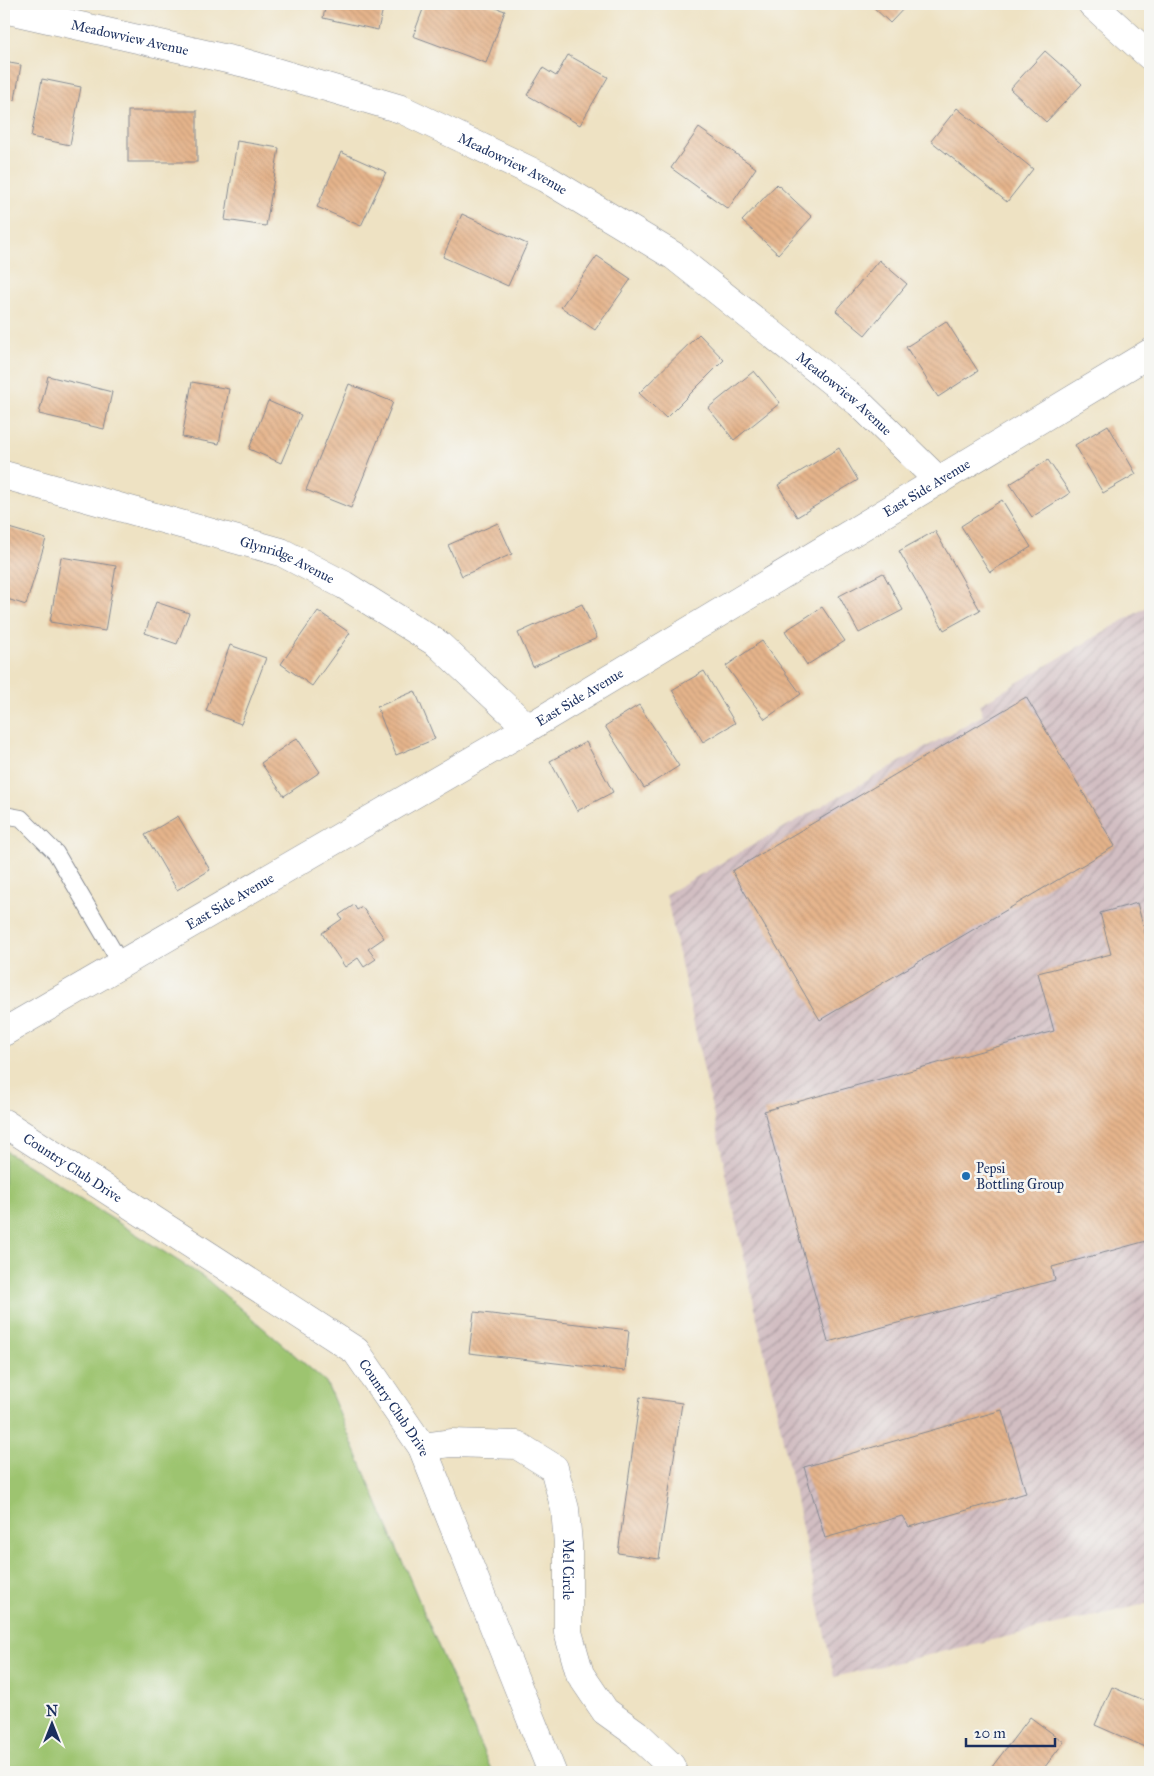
<svg xmlns="http://www.w3.org/2000/svg" width="1154" height="1776" viewBox="0 0 1154 1776" font-family="'IM FELL Great Primer',serif">
  <style>
    .industrial { fill: url(#industrial-furrows) }
    .grass { fill: #9dc46f; stroke: #5c7a66 }
    .building { fill: url(#building-back-hatch) }
    .lines { fill: none; stroke-linecap: round; stroke-linejoin: round }
    .lane-casing { stroke: #848890; stroke-width: 18 }
    .street-casing { stroke: #848890; stroke-width: 29 }
    .secondary-casing { stroke: #848890; stroke-width: 29 }
    .lane { stroke: #fff; stroke-width: 16 }
    .street { stroke: #fff; stroke-width: 28 }
    .secondary { stroke: #fff; stroke-width: 28 }
    .poi-dot { fill: #1f6fb2; stroke: #f6f6f2; stroke-width: 2 }
    .labels { text-anchor: middle; stroke-width: 5; stroke-linejoin: round; paint-order: stroke }
    .street-label { font-size: 14px; fill: #1b2f5e; stroke: #f6f6f2 }
    .poi-label { font-size: 14px; fill: #1b2f5e; stroke: #f6f6f2; text-anchor: start }
  </style>
  <defs>
    <pattern id="industrial-furrows" width="10" height="10" patternUnits="userSpaceOnUse" patternTransform="scale(1.25)"><rect width="10" height="10" fill="#d2bec2"/><path d="M-1 1l2-2M0 10L10 0M9 11l2-2" fill="none" stroke="#aa9ba1"/></pattern>
    <pattern id="building-back-hatch" width="6" height="6" patternUnits="userSpaceOnUse" patternTransform="scale(1.25)"><rect width="6" height="6" fill="#e5b48b"/><path d="M-1 5l2 2M0 0l6 6M5-1l2 2" fill="none" stroke="#c49b7a"/></pattern>
  </defs>
  <rect width="100%" height="100%" fill="#f6f6f2"/>
  <filter id="ink" filterUnits="userSpaceOnUse"><feTurbulence type="fractalNoise" baseFrequency=".02" numOctaves="2"/><feDisplacementMap in="SourceGraphic" scale="10" xChannelSelector="R" yChannelSelector="G"/><feConvolveMatrix kernelMatrix="1 2 1 2 8 2 1 2 1" color-interpolation-filters="sRGB"/></filter>
  <filter id="wash" filterUnits="userSpaceOnUse"><feTurbulence type="fractalNoise" baseFrequency=".0096" numOctaves="4" result="noise"/><feDisplacementMap in="SourceGraphic" scale="20" xChannelSelector="R" yChannelSelector="G"/><feGaussianBlur stdDeviation="1.12" result="paint"/><feColorMatrix in="noise" values="0 0 0 0 0 0 0 0 0 0 0 0 0 0 0 0 0 1.4 0 .05"/><feComposite in="paint" operator="in"/></filter>
  <g filter="url(#wash)">
    <rect width="100%" height="100%" fill="#eee2c3"/>
    <polygon class="industrial" points="1150,605 1150,1603 834,1677 666,894 983,715 979,705"/>
    <polygon class="grass" points="4,1150 205,1278 326,1382 492,1772 4,1772"/>
    <g id="blocks">
      <g class="building">
        <polygon points="326,4 384,4 378,30 323,18"/>
        <polygon points="425,4 485,4 505,11 486,63 413,36"/>
        <polygon points="870,4 908,4 890,23"/>
        <polygon points="1045,51 1082,84 1046,122 1010,89"/>
        <polygon points="568,55 608,77 580,125 527,95 543,68 556,76"/>
        <polygon points="4,62 21,65 15,100 4,98"/>
        <polygon points="42,79 81,87 70,145 31,137"/>
        <polygon points="957,108 1033,169 1007,202 931,141"/>
        <rect x="128" y="111" width="69" height="51"/>
        <polygon points="699,128 756,168 728,209 671,168"/>
        <polygon points="237,141 279,148 266,226 225,220"/>
        <polygon points="341,152 386,172 361,226 317,207"/>
        <polygon points="777,184 812,217 778,254 742,221"/>
        <polygon points="462,214 527,244 508,286 443,257"/>
        <polygon points="597,256 631,279 595,330 561,307"/>
        <polygon points="879,260 907,284 865,335 836,311"/>
        <polygon points="946,321 978,371 938,397 906,347"/>
        <polygon points="699,334 724,360 666,418 639,393"/>
        <polygon points="754,371 780,403 734,440 708,408"/>
        <polygon points="48,376 112,392 104,429 39,414"/>
        <polygon points="192,382 229,389 219,444 182,437"/>
        <polygon points="349,384 393,402 351,508 306,490"/>
        <polygon points="268,401 301,415 281,463 249,449"/>
        <polygon points="1108,425 1136,474 1103,493 1075,445"/>
        <polygon points="839,448 858,480 797,517 778,485"/>
        <polygon points="1048,460 1070,493 1032,517 1010,484"/>
        <polygon points="1002,500 1031,547 990,572 961,526"/>
        <polygon points="498,523 512,554 462,576 448,545"/>
        <polygon points="9,528 46,539 26,605 4,598 4,547"/>
        <polygon points="935,531 980,610 944,630 899,551"/>
        <polygon points="61,557 116,566 105,631 50,622"/>
        <polygon points="883,573 903,610 859,633 839,596"/>
        <polygon points="156,602 189,613 177,644 145,633"/>
        <polygon points="582,604 597,638 533,667 518,633"/>
        <polygon points="822,607 845,641 807,665 785,631"/>
        <polygon points="318,611 350,633 312,686 281,664"/>
        <polygon points="762,641 801,694 765,719 726,666"/>
        <polygon points="230,645 266,658 241,724 206,711"/>
        <polygon points="704,671 735,723 703,742 672,690"/>
        <polygon points="415,691 435,739 396,755 377,707"/>
        <polygon points="1026,697 1115,846 820,1020 732,871"/>
        <polygon points="639,705 679,766 644,788 605,726"/>
        <polygon points="297,738 320,772 284,796 261,763"/>
        <polygon points="586,742 613,792 577,811 550,761"/>
        <polygon points="178,816 210,870 177,890 145,835"/>
        <polygon points="1137,903 1147,940 1150,939 1150,1240 1052,1267 1055,1280 828,1342 764,1111 1054,1031 1038,973 1111,954 1100,913"/>
        <polygon points="354,905 357,910 362,907 384,938 368,949 376,959 364,967 358,958 345,967 322,933 342,919 339,915"/>
        <polygon points="474,1312 629,1330 625,1371 469,1353"/>
        <polygon points="640,1397 682,1403 659,1559 618,1553"/>
        <polygon points="1002,1410 1026,1493 909,1527 902,1516 825,1538 804,1467"/>
        <polygon points="1112,1687 1150,1703 1150,1749 1095,1725"/>
        <polygon points="1030,1717 1064,1742 1041,1772 988,1772"/>
      </g>
    </g>
  </g>
  <g filter="url(#ink)">
    <use href="#blocks" fill-opacity="0" stroke="#848890" stroke-width="1"/>
    <g class="lines">
      <defs>
        <polyline id="lane" points="4,815 21,818 56,853 121,964"/>
        <g id="street">
          <path id="s1" d="M4,9L245,63L401,109L545,178L674,256L859,403L939,481"/>
          <path id="s2" d="M4,475L281,552L344,585L438,644L528,728"/>
          <path id="s3" d="M4,1032L528,728L1150,353"/>
          <path id="s4" d="M4,1123L356,1351L422,1447L552,1772"/>
          <path id="s5" d="M422,1447L451,1443L517,1445L554,1468L565,1509L568,1544V1632L580,1674L605,1711L637,1734L671,1766L673,1772"/>
        </g>
        <polyline id="secondary" points="1092,4 1150,56"/>
      </defs>
      <use href="#lane" class="lane-casing"/>
      <use href="#street" class="street-casing"/>
      <use href="#secondary" class="secondary-casing"/>
      <use href="#lane" class="lane"/>
      <use href="#street" class="street"/>
      <use href="#secondary" class="secondary"/>
    </g>
  </g>
  <circle class="poi-dot" cx="966" cy="1176" r="5"/>
  <g class="labels">
    <g class="street-label">
      <text dy="5" stroke="none"><textPath href="#s1" startOffset="129">Meadowview Avenue</textPath></text>
      <text dy="5" stroke="none"><textPath href="#s1" startOffset="534">Meadowview Avenue</textPath></text>
      <text dy="5" stroke="none"><textPath href="#s1" startOffset="939">Meadowview Avenue</textPath></text>
      <text dy="5" stroke="none"><textPath href="#s3" startOffset="1071">East Side Avenue</textPath></text>
      <text dy="5" stroke="none"><textPath href="#s2" startOffset="296">Glynridge Avenue</textPath></text>
      <text dy="5" stroke="none"><textPath href="#s3" startOffset="666">East Side Avenue</textPath></text>
      <text dy="5" stroke="none"><textPath href="#s3" startOffset="261">East Side Avenue</textPath></text>
      <text dy="5" stroke="none"><textPath href="#s4" startOffset="82">Country Club Drive</textPath></text>
      <text dy="5" stroke="none"><textPath href="#s4" startOffset="488">Country Club Drive</textPath></text>
      <text dy="5" stroke="none"><textPath href="#s5" startOffset="242">Mel Circle</textPath></text>
    </g>
    <g class="poi-label">
      <text x="976" y="1173">Pepsi<tspan x="976" dy="16">Bottling Group</tspan></text>
    </g>
  </g>
  <rect width="1154" height="1776" fill="none" stroke="#f6f6f2" stroke-width="20"/>
  <g transform="translate(52 1724)" stroke="#f6f6f2" stroke-width="4" paint-order="stroke">
  <path d="M0-4L9 19L0 12L-9 19Z" fill="#1b2f5e"/>
  <text y="-8" font-size="14" font-weight="bold" text-anchor="middle" fill="#1b2f5e">N</text>
  </g>
  <path d="M966 1738v8h89v-8" fill="none" stroke="#1b2f5e" stroke-width="2.5"/>
  <text x="974" y="1738" font-size="15" fill="#1b2f5e" stroke="#f6f6f2" stroke-width="4" paint-order="stroke">20 m</text>
</svg>
